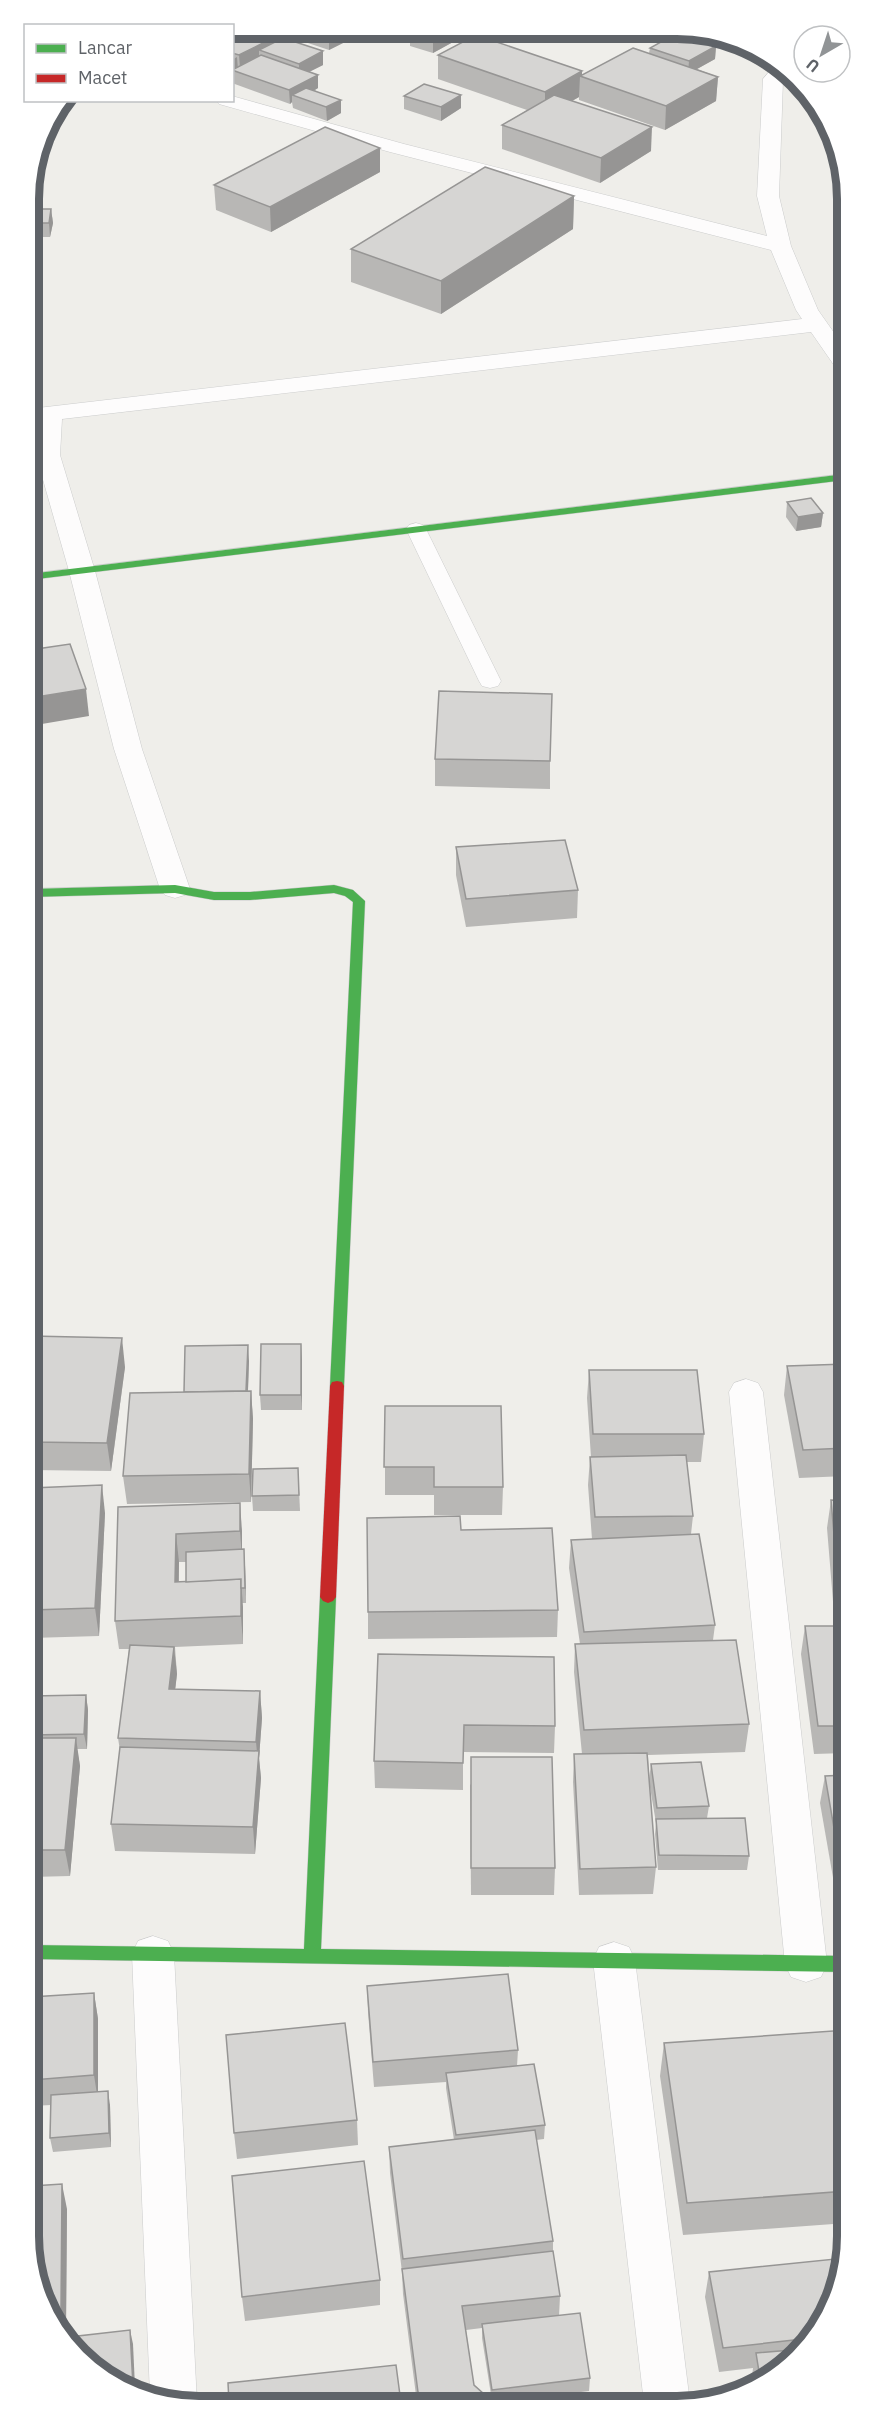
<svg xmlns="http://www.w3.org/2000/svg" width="876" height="2435" viewBox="0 0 876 2435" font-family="'IBM Plex Sans',sans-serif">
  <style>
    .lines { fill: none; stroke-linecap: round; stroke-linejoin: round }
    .lane-casing { stroke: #cbcccc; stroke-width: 1 }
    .street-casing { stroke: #cbcccc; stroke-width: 1 }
    .fast-casing { stroke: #cacacb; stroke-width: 1 }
    .jam-casing { stroke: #cacacb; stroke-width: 1 }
    .lane { fill: #fdfcfc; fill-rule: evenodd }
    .street { fill: #fdfcfc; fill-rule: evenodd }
    .fast { fill: #4caf50; fill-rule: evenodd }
    .jam { fill: #c62828; fill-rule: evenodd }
    .wall { fill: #b8b7b5; fill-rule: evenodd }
    .shaded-wall { fill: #969594 }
    .building { fill: #d6d5d3; stroke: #969594; stroke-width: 1.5 }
    .rim { fill: none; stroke: #5f6368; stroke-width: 8 }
  </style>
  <rect width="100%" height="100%" fill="#efeeea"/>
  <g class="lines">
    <defs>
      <polygon id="lane" points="416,523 423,525 426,529 501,681 498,686 490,688 482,686 479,681 406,529 409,525"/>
      <g id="street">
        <polygon points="774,66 789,74 783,80 779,196 791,246 818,310 844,347 844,370 836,368 811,332 62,419 60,455 95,571 142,749 190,889 185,895 175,898 165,895 160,889 114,749 69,571 36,455 38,422 29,423 29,409 802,319 796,310 771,250 390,152 219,104 216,100 232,100 232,96 404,144 767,236 757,196 763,79"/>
        <polygon points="746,1379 758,1383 763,1392 827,1964 821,1977 806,1982 791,1977 785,1964 729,1392 734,1383"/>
        <polygon points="153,1936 168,1941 174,1954 197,2403 166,2403 150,2395 132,1954 138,1941"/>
        <polygon points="614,1942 629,1947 635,1960 690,2403 644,2403 593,1960 599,1947"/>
      </g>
      <g id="fast">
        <polygon points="845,474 845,480 29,580 29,574"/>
        <polygon points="175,885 214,892 250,892 334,885 353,890 365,901 344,1386 342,1390 332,1390 330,1386 353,902 345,896 334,893 250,900 214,900 175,893 30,897 30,889"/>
        <polygon points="328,1591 333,1593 336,1597 321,1949 847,1956 847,1972 31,1959 31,1945 304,1949 320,1597 323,1593"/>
      </g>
      <polygon id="jam" points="337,1381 342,1382 344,1386 336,1597 333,1601 328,1603 323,1601 320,1597 330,1386 332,1382"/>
    </defs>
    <use href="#lane" class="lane-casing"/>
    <use href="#street" class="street-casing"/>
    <use href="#fast" class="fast-casing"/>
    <use href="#jam" class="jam-casing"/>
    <use href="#lane" class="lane"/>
    <use href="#street" class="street"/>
    <use href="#fast" class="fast"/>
    <use href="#jam" class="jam"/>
  </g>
  <g class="wall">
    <polygon points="232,29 361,30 361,34 329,50 299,40 299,37 292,40 276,35 276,42 323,65 309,72 318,75 318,88 315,90 341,113 327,121 293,108 292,102 290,104 232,83"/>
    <polygon points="670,32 705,32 701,41 716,46 715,59 697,69 718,77 716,101 665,130 579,100 579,97 572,101 651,151 600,183 502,149 502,125 527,110 438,79 438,55 582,75 649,53 650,48 670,37"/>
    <polygon points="410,33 464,36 433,53 410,46"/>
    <polygon points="461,95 461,108 441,121 404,109 404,96"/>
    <polygon points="380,172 271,232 216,210 214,185"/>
    <polygon points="574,196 573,229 441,314 351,282 351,249"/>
    <polygon points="29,209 51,209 53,223 50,237 29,237"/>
    <polygon points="787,502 823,513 821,527 796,531 786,517"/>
    <polygon points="435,759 550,761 550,789 435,786"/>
    <polygon points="456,847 578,890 577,918 466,927 456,875"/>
    <polygon points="31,1336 125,1367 111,1471 31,1470"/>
    <polygon points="301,1344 302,1410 261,1410 260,1395"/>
    <polygon points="249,1361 248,1391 251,1391 253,1419 251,1502 127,1504 123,1476 184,1392"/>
    <polygon points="846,1364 846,1476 799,1478 784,1395 787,1366"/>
    <polygon points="589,1370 704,1434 701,1462 686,1462 693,1516 691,1534 715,1625 713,1640 749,1724 745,1752 648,1755 649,1779 651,1764 709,1806 707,1818 749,1856 747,1870 658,1870 655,1834 656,1823 649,1781 656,1867 653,1894 579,1895 573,1782 574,1754 582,1754 574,1672 575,1644 580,1644 569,1568 571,1540 592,1539 588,1485 590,1457 591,1457 587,1398"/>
    <polygon points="385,1406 503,1487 502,1515 434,1515 434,1495 385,1495"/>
    <polygon points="298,1468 300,1511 253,1511 252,1496"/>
    <polygon points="31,1488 105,1513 99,1636 31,1638"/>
    <polygon points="831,1500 846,1501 846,1753 814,1754 801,1654 805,1626 835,1626 827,1528"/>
    <path d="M118,1507L242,1531V1550L245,1565L246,1603H242L243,1644L175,1647L177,1674L175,1689L260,1691L262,1718L259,1758L261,1778L255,1854L115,1851L111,1824L120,1751L118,1738L129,1649H119L115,1621ZM179,1562H186V1582H179Z"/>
    <polygon points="461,1530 558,1610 557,1637 368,1639 368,1612"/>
    <polygon points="378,1654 555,1726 554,1753 463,1752 463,1790 375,1788 374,1761"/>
    <polygon points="86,1695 88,1710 87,1749 77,1749 80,1766 70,1876 31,1877 31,1696"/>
    <polygon points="846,1775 847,1912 839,1912 820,1803 825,1776"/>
    <polygon points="470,1784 555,1868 554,1895 471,1895"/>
    <path d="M367,1986L518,2050L517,2066L545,2125L544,2139L536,2140L553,2241V2251L560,2296L559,2316L590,2378L589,2391L493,2403H494H417L403,2294L402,2272L390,2173L389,2147L454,2140L446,2088V2082L374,2087L368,2012ZM482,2328V2338L492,2401L474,2385L466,2330Z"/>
    <polygon points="94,1993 98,2019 98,2092 110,2105 111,2147 53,2152 50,2138 51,2105 32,2106 31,1997"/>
    <polygon points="847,2030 847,2223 683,2235 660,2076 664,2043"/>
    <polygon points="357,2120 358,2145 237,2159 234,2133"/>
    <polygon points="67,2209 66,2327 68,2338 32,2270"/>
    <polygon points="709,2272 835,2301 806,2348 763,2384 753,2387 752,2377 753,2368 719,2372 705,2297"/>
    <polygon points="380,2280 380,2305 245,2321 242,2297"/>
  </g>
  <g class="shaded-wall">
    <polygon points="276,29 276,42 259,50 259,58 240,68 239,55 259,45 259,37"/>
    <polygon points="292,29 299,29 299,37 292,40"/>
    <polygon points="344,29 361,30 361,34 329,50 329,37"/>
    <polygon points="451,30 464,30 464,36 433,53 433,40"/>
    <polygon points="701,32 705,32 700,45"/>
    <polygon points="716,46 715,59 688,74 689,61"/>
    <polygon points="323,51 323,65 299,77 299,64"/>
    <polygon points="237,57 238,70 232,70 232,60"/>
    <polygon points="582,71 582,77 580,76 579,97 545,116 545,92"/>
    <polygon points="318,75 318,88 301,98 292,95 292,102 290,104 289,90"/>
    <polygon points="718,77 716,101 665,130 666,106"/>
    <polygon points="461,95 461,108 441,121 441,107"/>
    <polygon points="341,100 341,113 327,121 326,107"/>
    <polygon points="652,127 651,151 600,183 601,158"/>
    <polygon points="380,148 380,172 271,232 270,207"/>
    <polygon points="574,196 573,229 441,314 441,281"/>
    <polygon points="51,209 53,223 50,237 49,223"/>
    <polygon points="823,513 821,527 796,531 798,517"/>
    <polygon points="86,689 89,716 30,726 30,698"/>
    <polygon points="122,1338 125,1367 111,1471 107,1443"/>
    <polygon points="301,1344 302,1360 302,1410 301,1395"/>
    <polygon points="248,1345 249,1361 247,1415 246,1399"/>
    <polygon points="251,1391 253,1419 251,1502 249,1474"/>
    <polygon points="102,1485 105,1513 99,1636 95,1608"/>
    <polygon points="240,1503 242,1531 242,1559 240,1531"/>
    <polygon points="176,1534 179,1562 178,1610 175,1582"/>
    <polygon points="244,1549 245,1565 246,1603 245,1588"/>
    <polygon points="241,1579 243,1607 243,1644 241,1616"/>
    <polygon points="174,1647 177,1674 172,1717 169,1689"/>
    <polygon points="260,1691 262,1718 259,1758 261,1778 255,1854 253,1827 258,1763 256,1742"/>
    <polygon points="86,1695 88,1710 87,1749 84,1734"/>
    <polygon points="76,1738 80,1766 70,1876 65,1850"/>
    <polygon points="94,1993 98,2019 98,2101 94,2075"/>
    <polygon points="108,2091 110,2105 111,2147 109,2133"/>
    <polygon points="62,2184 67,2209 66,2327 68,2338 65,2332 61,2312"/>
    <polygon points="130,2330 133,2344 135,2387 133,2386"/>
  </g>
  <g class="building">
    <polygon points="233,29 276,29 259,37"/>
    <polygon points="305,29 344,29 329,37"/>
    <polygon points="415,30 451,30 433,40 410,33"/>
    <polygon points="232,32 263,43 239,55 232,53"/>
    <polygon points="677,33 716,46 689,61 650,48"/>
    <polygon points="476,35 582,71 545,92 438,55"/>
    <polygon points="283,38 323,51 299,64 259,50"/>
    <polygon points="633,48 718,77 666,106 580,76"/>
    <polygon points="261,55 318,75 289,90 232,70"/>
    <polygon points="424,84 461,95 441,107 404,96"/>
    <polygon points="306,88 341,100 326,107 292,95"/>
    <polygon points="554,95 652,127 601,158 502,125"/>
    <polygon points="325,127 380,148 270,207 214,185"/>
    <polygon points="485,167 574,196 441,281 351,249"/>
    <polygon points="29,209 51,209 49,223 29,223"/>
    <polygon points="811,498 823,513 798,517 787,502"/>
    <polygon points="70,644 86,689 30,698 30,650"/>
    <polygon points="439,691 552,694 550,761 435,759"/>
    <polygon points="565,840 578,890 466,899 456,847"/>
    <polygon points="31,1336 122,1338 107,1443 31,1442"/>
    <polygon points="261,1344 301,1344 301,1395 260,1395"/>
    <polygon points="248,1345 246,1391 184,1392 185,1346"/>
    <polygon points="846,1364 846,1448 803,1450 787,1366"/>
    <polygon points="589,1370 697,1370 704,1434 593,1434"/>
    <polygon points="251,1391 249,1474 123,1476 130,1393"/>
    <polygon points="385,1406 501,1406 503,1487 434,1487 434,1467 384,1467"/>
    <polygon points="686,1455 693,1516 595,1517 590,1457"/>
    <polygon points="298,1468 299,1495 252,1496 253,1469"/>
    <polygon points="102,1485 95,1608 31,1610 31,1488"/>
    <polygon points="831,1500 846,1501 846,1615 841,1615"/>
    <polygon points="240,1503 240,1531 176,1534 175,1582 241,1579 241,1616 115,1621 118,1507"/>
    <polygon points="460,1516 461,1530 552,1528 558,1610 368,1612 367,1518"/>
    <polygon points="699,1534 715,1625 584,1632 571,1540"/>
    <polygon points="244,1549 245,1588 241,1588 241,1579 186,1582 186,1552"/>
    <polygon points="805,1626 846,1626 846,1726 818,1726"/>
    <polygon points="736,1640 749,1724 584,1730 575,1644"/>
    <polygon points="130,1645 174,1647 169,1689 260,1691 256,1742 118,1738"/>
    <polygon points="378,1654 554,1657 555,1726 464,1725 463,1763 374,1761"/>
    <polygon points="86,1695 84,1734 31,1735 31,1696"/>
    <polygon points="31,1738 76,1738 65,1850 31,1850"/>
    <polygon points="120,1747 259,1751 253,1827 111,1824"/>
    <polygon points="647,1753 656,1867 580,1869 574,1754"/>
    <polygon points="471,1757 552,1757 555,1868 471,1868"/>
    <polygon points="701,1762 709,1806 657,1808 651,1764"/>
    <polygon points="846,1775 847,1885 844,1886 825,1776"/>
    <polygon points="745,1818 749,1856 659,1855 656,1819"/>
    <polygon points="508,1974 518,2050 373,2062 367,1986"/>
    <polygon points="94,1993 94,2075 32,2080 31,1997"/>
    <polygon points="345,2023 357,2120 234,2133 226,2035"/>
    <polygon points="847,2030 847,2191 687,2203 664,2043"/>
    <polygon points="534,2064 545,2125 456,2135 446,2073"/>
    <polygon points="108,2091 109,2133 50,2138 51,2095"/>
    <polygon points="535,2130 553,2241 403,2259 389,2147"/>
    <polygon points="364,2161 380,2280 242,2297 232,2176"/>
    <polygon points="62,2184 61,2312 55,2313 32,2270 32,2186"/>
    <polygon points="553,2251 560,2296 462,2306 474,2385 494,2403 420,2403 418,2392 402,2269"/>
    <polygon points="845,2258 835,2301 812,2338 723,2348 709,2272"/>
    <polygon points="580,2313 590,2378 492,2390 482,2324"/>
    <polygon points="61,2324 66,2324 66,2333"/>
    <polygon points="130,2330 133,2386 79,2357 78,2336"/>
    <polygon points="804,2349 763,2384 761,2384 756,2353"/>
    <polygon points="396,2365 401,2403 229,2403 228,2383"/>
  </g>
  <path d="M0 0H876V2435H0ZM199 39H677A160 160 0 0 1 837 199V2236A160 160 0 0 1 677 2396H199A160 160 0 0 1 39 2236V199A160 160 0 0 1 199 39Z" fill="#fff" fill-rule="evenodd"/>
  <path class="rim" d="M199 39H677A160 160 0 0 1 837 199V2236A160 160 0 0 1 677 2396H199A160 160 0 0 1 39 2236V199A160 160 0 0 1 199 39Z"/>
  <rect x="24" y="24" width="210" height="78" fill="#ffffff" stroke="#bfc1c3" stroke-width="1.5"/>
  <rect x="36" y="44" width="30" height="9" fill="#4caf50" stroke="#bfc1c3" stroke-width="1.5"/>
  <text x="78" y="54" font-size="18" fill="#5f6368">Lancar</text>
  <rect x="36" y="74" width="30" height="9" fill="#c62828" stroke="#bfc1c3" stroke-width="1.5"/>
  <text x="78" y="84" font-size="18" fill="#5f6368">Macet</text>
  <g transform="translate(822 54) rotate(219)"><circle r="28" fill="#ffffff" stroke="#bfc1c3" stroke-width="1.5"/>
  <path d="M0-4.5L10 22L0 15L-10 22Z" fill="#919496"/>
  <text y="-9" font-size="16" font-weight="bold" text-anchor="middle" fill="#5f6368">U</text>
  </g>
</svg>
